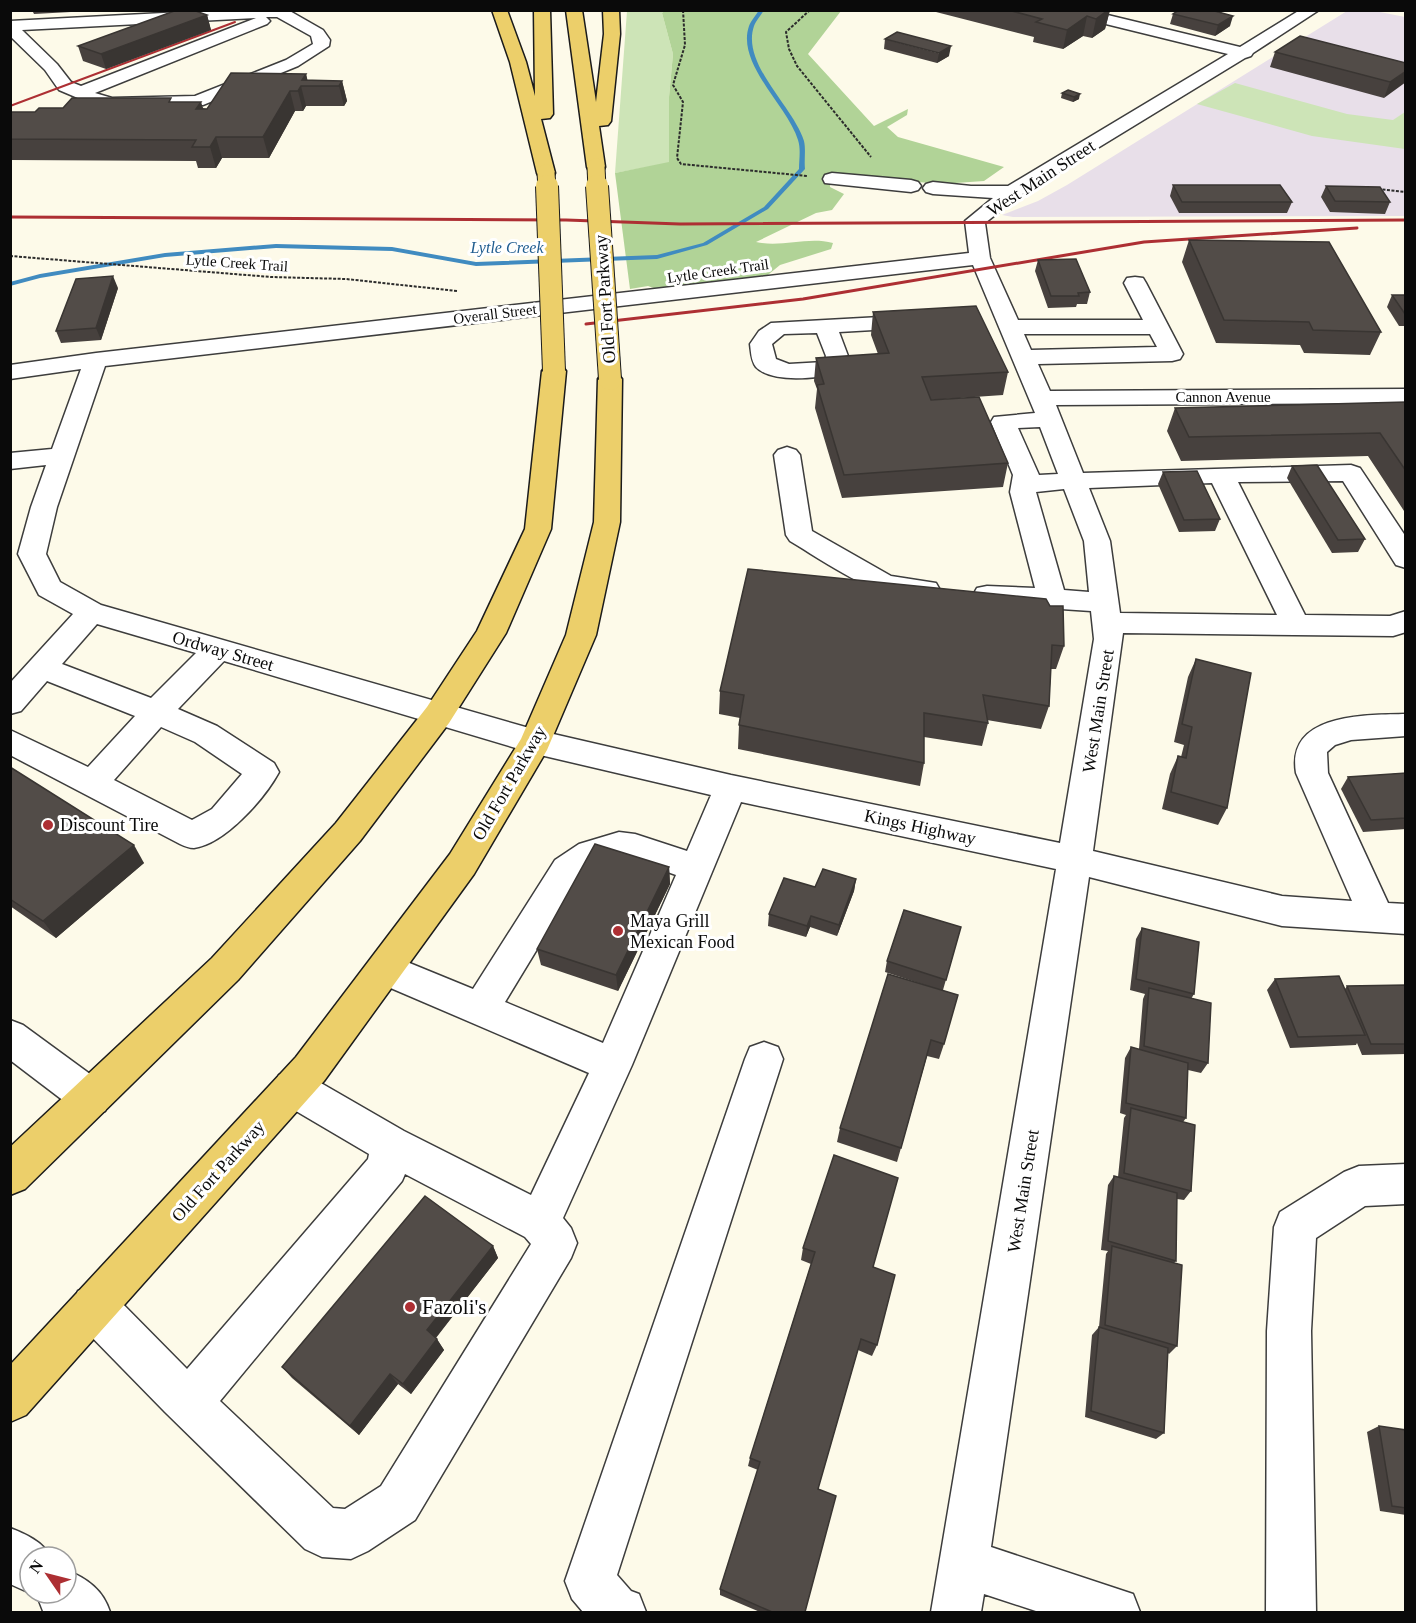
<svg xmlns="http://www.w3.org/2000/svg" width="1416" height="1623" viewBox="0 0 1416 1623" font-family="'Times New Roman',serif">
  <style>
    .industrial { fill: #e8dfe9 }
    .green { fill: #cde4b7 }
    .forest { fill: #b1d397 }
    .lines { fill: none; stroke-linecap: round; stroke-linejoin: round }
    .stream { fill: #408bc0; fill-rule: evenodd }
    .minor-casing { stroke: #3d3d3d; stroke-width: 3 }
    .major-casing { stroke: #1b1b1b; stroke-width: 3 }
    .path { stroke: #2c2c2c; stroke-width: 2; stroke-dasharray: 3 1.5; stroke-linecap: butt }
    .minor { fill: #fff; fill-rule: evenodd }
    .major { fill: #eccf6a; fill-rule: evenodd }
    .rail-far1 { stroke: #ad2f33; stroke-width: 2 }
    .rail { stroke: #ad2f33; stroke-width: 3 }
    .major-bridge-far1-casing { stroke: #1b1b1b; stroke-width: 19; stroke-linecap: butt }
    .major-bridge-casing { stroke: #1b1b1b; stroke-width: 24; stroke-linecap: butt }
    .major-bridge-far1 { stroke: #eccf6a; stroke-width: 17 }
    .major-bridge { stroke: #eccf6a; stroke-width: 22 }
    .wall { fill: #47413e }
    .shaded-wall { fill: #393532 }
    .building { fill: #524c48; stroke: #393532; stroke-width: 1.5 }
    .poi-dot { fill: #ad2f33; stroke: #fff; stroke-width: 2 }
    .labels { text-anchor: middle; stroke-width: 6; stroke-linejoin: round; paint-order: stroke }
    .far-street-label { font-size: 15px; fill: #0a0a0a; stroke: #fff }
    .far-water-label { font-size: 16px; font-style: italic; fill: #205d90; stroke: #fff }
    .street-label { font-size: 18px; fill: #0a0a0a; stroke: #fff }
    .poi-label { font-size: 18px; fill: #0a0a0a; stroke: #fff; text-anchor: start }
    .near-poi-label { font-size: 21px; fill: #0a0a0a; stroke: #fff; text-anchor: start }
  </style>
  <rect width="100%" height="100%" fill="#fdfae9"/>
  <polygon class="industrial" points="1347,11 1375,11 1405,17 1405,216 1013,217 1002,215 1038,201 1067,185"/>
  <g class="green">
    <polygon points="627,11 666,11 662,13 673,54 669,97 669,163 615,173"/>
    <polygon points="1235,83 1347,114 1393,120 1405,112 1405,149 1312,136 1197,104"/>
  </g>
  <path class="forest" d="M666,10L841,11L808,54L874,126L908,109L907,115L887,127L898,137L1004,167L984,181L941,184L873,178L845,173H831L830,187L844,194L832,210L816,213L756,242C782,248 807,236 833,243L831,249L780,265L748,291L681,298L648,286L630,289L615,173L669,162V97L673,54L662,13Z"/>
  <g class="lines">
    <path class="stream" d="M759,10H764C761,15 756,21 754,26C741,64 793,106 804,141C806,150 804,160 805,169L768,209L707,245L657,259L476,266L392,251L276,248L165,257L40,278L10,286V282L40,274L165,253L276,244L392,247L476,262L657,255L703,243L764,207L799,169C799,160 801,149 798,140C788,106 736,64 749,26C751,21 756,15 759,10Z"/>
    <defs>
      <g id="minor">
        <path d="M221,10H288L323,30L330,40L329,46L298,66L203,105L112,108L92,104L59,90L45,70L10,36V21ZM266,17H277L311,36L313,44L286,60L195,96L112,98L95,93L267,24L270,21ZM256,18L81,86L71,82L57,64L22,30Z"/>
        <path d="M1059,10H1087L1240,47L1300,10H1319L1253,53L1251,56L1245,58L1019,196L985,223L990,258L1018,320H1143L1124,283L1127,278L1135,277L1143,278L1146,283L1183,354L1180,359L1172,361L1038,364L1050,391L1406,389V403L1056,405L1083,473L1351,465L1360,468L1406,537V568L1396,565L1343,481L1238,482L1305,615L1390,616L1406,611V632L1393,636L1123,633L1093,851L1282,896L1352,901L1296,773C1286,713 1365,715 1406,714V736L1351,740L1335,745L1327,752L1328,773L1388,903L1406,904V934L1282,926L1089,877L991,1547L1133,1594L1140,1612H1039L984,1594L981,1612H931L1056,869L741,802L632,1065L563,1218L571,1228L577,1243L571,1258L415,1520L368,1551L351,1559L322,1557L305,1549L165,1412L78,1323L72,1307L78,1291L94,1285L110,1291L187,1369L368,1159L369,1154L279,1101L273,1088L279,1075L293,1070L307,1075L404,1131L531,1195L589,1073L372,980L367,969L372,958L385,953L473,989L555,860L579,844L619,832L635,834L687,851L711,795L536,754L224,661L178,709L217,726L274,763L279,772C265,798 225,844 194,848C189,848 184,846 180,844L10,755V730L88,767L135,716L47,681L21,711L10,714V683L73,614L39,595L18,554L31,507L46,465L10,469V453L52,449L81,369L10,379V365L96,353L969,253L965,221L993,198L933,194L926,192L923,188L926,184L933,182L971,186H1008L1228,54L1061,13ZM973,265L1035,413L994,417L991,422L1013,475L1010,492L1035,588L987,586L977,588L973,595L977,602L987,604L1091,611L1094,639L1060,843L731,775L536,730L101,605L60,582L46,554L57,507L105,366ZM1024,334H1150L1157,347L1031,350ZM1040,427L1058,474L1039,475L1018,428ZM1212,483L1277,615L1120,613L1110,541L1089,488ZM1064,489L1084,541L1089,592L1064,590L1036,492ZM97,624L196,653L151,698L62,664ZM161,727L195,742L242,774L212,809L192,820L114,780ZM619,858L634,860L676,875L603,1043L505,1002L579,880L603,864ZM405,1174L525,1237L531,1244L381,1486L345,1509L333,1508L220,1401L402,1181Z"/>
        <polygon points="832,173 911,180 918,182 921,186 918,190 911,192 825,183 823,179 825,175"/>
        <path d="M917,315L925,317L928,322L925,327L839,332L848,356L849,363L839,373C819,378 772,384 756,367C751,361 751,351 750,344L759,331L771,323ZM817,333L826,356L824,362L789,364L776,359L772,344L784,334Z"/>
        <path d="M787,447L796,450L800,455L812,531L891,576L936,583L940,590L936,597C889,609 829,564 790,541L786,535L774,455L778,450Z"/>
        <polygon points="10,1020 23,1025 105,1085 111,1098 105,1111 91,1116 77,1111 10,1060"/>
        <polygon points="764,1042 778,1047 783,1059 617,1575 631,1591 639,1594 646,1612 583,1612 572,1599 565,1581 745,1059 750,1047"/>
        <polygon points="1406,1164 1406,1204 1365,1206 1316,1238 1311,1331 1316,1612 1266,1612 1267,1331 1274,1227 1280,1212 1344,1172 1359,1166"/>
        <path d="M10,1528C25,1534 44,1542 50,1557H30V1593L10,1584Z"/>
        <path d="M66,1570C88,1579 103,1590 110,1612L43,1611L36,1593H66Z"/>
      </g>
      <g id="major">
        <polygon points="492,10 507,10 526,62 535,96 534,10 550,10 553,114 550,118 541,119 555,173 553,177 539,177 537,173 510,62"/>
        <polygon points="566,10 582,10 596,102 604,34 603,10 619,10 620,34 611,121 608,125 599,126 605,167 603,171 589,171 587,167"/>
        <polygon points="554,364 562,366 566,371 551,529 506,633 449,723 360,841 238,980 25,1189 10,1195 10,1147 212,958 336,823 427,707 477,631 525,529 542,371 546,366"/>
        <polygon points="610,372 618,374 622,379 620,522 596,635 547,750 474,874 324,1081 26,1415 10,1422 10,1365 296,1057 450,854 521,739 566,635 594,522 598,379 602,374"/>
      </g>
    </defs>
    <use href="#minor" class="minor-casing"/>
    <use href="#major" class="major-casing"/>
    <g class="path">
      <polyline points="683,10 685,45 673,85 683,102 677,158 681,164 807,176"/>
      <polyline points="810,10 786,32 789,49 797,66 871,157"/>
      <polyline points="1378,189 1406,192"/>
      <polyline points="10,256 271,277 346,279 457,291"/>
    </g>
    <use href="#minor" class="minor"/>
    <use href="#major" class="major"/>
    <polyline class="rail-far1" points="10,106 235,22"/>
    <g class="rail">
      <polyline points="10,217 566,220 680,224 1406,220"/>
      <polyline points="586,324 803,299 1144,242 1357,228"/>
    </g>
    <defs>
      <g id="major-bridge-far1">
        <polyline points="596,167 597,188"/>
        <polyline points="546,173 547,188"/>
      </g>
      <g id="major-bridge">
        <polyline points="547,186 554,371"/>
        <polyline points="597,186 610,379"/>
      </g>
    </defs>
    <use href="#major-bridge-far1" class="major-bridge-far1-casing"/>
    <use href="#major-bridge" class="major-bridge-casing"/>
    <use href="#major-bridge-far1" class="major-bridge-far1"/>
    <use href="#major-bridge" class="major-bridge"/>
  </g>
  <g class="wall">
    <polygon points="32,10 108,10 34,14"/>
    <polygon points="936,10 1110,10 1105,29 1092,38 1083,36 1063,49 1033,42 1034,37 936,12"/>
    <polygon points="1173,14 1230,26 1215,36 1170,24"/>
    <polygon points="207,15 211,30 106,69 83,61 78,46"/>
    <polygon points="885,39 949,56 937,63 884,49"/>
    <polygon points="1275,52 1406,63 1384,98 1270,67"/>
    <polygon points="306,74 307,80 342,81 347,101 344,106 306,106 303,111 295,111 269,158 222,158 216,168 198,168 196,161 10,160 10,112 35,112 63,108 173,102 207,109"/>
    <polygon points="1068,90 1079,99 1073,102 1061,98 1062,93"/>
    <polygon points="1173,185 1292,202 1287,213 1179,213 1170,196"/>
    <polygon points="1326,186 1390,202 1385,214 1330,212 1321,197"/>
    <polygon points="1189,240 1381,332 1370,355 1304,353 1300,345 1216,343 1182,262"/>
    <polygon points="1038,260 1090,292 1087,304 1077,304 1076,307 1048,308 1035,271"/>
    <polygon points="118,288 101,340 61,343 56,331"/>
    <polygon points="1392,295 1406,295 1406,326 1399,326 1387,307"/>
    <polygon points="873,312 1008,372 1003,395 931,400 1008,463 1003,487 842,498 815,408 817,389 814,381 816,358 878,354 871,335"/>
    <polygon points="1406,402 1406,514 1368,456 1181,461 1167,431 1175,408"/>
    <polygon points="1292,466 1365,539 1358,552 1332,553 1287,478"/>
    <polygon points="1163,472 1220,519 1215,531 1179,532 1158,484"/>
    <polygon points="748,569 1064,646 1056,669 1051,669 1049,706 1041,729 987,720 988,723 982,746 924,737 924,763 920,786 738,749 739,725 740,718 719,714 720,691"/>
    <polygon points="1196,659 1227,808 1218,825 1162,809 1170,774 1178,756 1181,757 1184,745 1174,742 1188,677"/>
    <polygon points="10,767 144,863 56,938 10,906"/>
    <polygon points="1406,773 1406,829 1363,832 1341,789 1348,777"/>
    <polygon points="669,867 670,884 618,991 541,965 537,949"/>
    <polygon points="856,879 854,891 837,936 810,927 806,937 768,926 769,914"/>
    <polygon points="961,927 943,990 944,1044 939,1059 927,1056 897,1162 837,1142 840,1128 940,990 885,972 887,961"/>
    <polygon points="1142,928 1194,994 1191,999 1208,1063 1201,1073 1188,1070 1186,1118 1183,1122 1191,1191 1184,1200 1177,1199 1176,1261 1174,1263 1177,1346 1169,1354 1168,1353 1164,1433 1156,1439 1085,1417 1092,1335 1099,1327 1106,1254 1108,1251 1101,1250 1108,1185 1114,1176 1118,1177 1124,1118 1126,1115 1120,1113 1125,1058 1131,1047 1139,1049 1143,999 1145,994 1130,990 1136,939"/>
    <polygon points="1275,979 1345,989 1347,986 1406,985 1406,1054 1362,1055 1357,1043 1356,1045 1290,1048 1267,990"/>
    <polygon points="493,1246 498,1258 436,1338 444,1350 411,1394 398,1384 359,1435 292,1378 282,1367"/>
    <polygon points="803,1248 873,1267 877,1345 872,1356 858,1350 818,1489 805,1612 760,1612 720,1595 720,1589 758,1470 748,1466 750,1458 811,1264 801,1260"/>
    <polygon points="1379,1426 1406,1430 1406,1515 1380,1511 1367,1432"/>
  </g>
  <g class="shaded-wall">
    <polygon points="1108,10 1110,10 1105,29 1092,38 1096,19"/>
    <polygon points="207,15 211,30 106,69 101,54"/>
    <polygon points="1087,16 1083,36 1063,49 1067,30"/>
    <polygon points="1233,16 1230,26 1215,36 1218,25"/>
    <polygon points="951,46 949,56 937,63 939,53"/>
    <polygon points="1406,71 1406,82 1384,98 1390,82"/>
    <polygon points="306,74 309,86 302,80"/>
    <polygon points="342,81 347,101 344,106 339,86"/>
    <polygon points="301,86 306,106 303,111 298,91"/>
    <polygon points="290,91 295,111 269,158 263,137"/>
    <polygon points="1080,94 1079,99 1073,102 1074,97"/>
    <polygon points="201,102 208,122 196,109"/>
    <polygon points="216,137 222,158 216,168 210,147"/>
    <polygon points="113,276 118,288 101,340 96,328"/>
    <polygon points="10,408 11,409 10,450"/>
    <polygon points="134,845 144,863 56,938 43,921"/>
    <polygon points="669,867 670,884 618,991 616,975"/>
    <polygon points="856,879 854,891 837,936 839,925"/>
    <polygon points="811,916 810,927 806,937 807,926"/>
    <polygon points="493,1246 498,1258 433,1341 427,1330"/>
    <polygon points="437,1339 444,1350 411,1394 403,1384"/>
    <polygon points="390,1374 398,1384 359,1435 350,1426"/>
  </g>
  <g class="building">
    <polygon points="177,10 193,10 207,15 101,54 78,46"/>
    <polygon points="1008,10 1108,10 1096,19 1087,16 1067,30 1036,22 1042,19"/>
    <polygon points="1179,10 1211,10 1233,16 1218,25 1173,14"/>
    <polygon points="897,32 951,46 939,53 885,39"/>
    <polygon points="1300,36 1406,63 1406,71 1390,82 1275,52"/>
    <polygon points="231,73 306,74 302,80 342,81 339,86 301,86 298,91 290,91 263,137 216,137 210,147 192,147 196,140 10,139 10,112 35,112 39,108 63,108 72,98 171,98 169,102 201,102 196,109 207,109"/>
    <polygon points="1068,90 1080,94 1074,97 1062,93"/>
    <polygon points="1173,185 1280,185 1292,202 1182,202"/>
    <polygon points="1326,186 1380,187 1390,202 1335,201"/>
    <polygon points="1189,240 1329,242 1381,332 1313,330 1309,322 1224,320"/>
    <polygon points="1076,259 1090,292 1078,293 1079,296 1051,296 1038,260"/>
    <polygon points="113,276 96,328 56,331 76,279"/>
    <polygon points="1392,295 1406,295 1406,314 1405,314"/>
    <polygon points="976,306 1008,372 922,377 931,400 979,397 1008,463 844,475 817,385 824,384 816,358 889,353 873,312"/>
    <polygon points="1406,402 1406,471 1380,433 1189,437 1175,408"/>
    <polygon points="1317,465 1365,539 1338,540 1292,466"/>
    <polygon points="1197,471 1220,519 1184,520 1163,472"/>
    <polygon points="748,569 1046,599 1050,606 1063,606 1064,646 1052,645 1049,706 983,695 988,723 924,713 924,763 739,725 744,695 720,691"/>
    <polygon points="1196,659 1251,673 1227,808 1171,792 1178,756 1186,758 1192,727 1182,724"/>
    <polygon points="10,767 134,845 43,921 10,899"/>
    <polygon points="1406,773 1406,818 1371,820 1348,777"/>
    <polygon points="595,844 669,867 616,975 537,949"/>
    <polygon points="823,869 856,879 839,925 811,916 807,926 769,914 784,878 815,887"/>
    <polygon points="904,910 961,927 946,980 887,961"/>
    <polygon points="1142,928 1199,942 1194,994 1136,979"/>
    <polygon points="888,974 958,995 944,1044 931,1040 901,1148 840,1128"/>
    <polygon points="1339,976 1365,1035 1298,1037 1275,979"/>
    <polygon points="1406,985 1406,1044 1371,1044 1347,986"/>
    <polygon points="1149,988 1211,1003 1208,1063 1144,1046"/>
    <polygon points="1131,1047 1188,1063 1186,1118 1126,1103"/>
    <polygon points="1131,1108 1195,1125 1191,1191 1124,1173"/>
    <polygon points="834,1155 898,1178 873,1267 895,1275 877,1345 861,1339 818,1489 836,1496 805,1612 772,1612 720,1589 760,1462 750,1458 815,1252 803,1248"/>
    <polygon points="1114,1176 1177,1193 1176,1261 1108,1241"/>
    <polygon points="425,1196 493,1246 427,1330 437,1339 403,1384 390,1374 350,1426 282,1367"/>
    <polygon points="1112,1246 1182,1265 1177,1346 1105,1325"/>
    <polygon points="1099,1327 1168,1348 1164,1433 1091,1411"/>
    <polygon points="1379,1426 1406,1430 1406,1508 1392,1506"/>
  </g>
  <g class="poi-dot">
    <circle cx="48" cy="825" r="6"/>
    <circle cx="618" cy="931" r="6"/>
    <circle cx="410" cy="1307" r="6"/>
  </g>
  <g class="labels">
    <g class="far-street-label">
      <text transform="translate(237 263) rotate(4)" y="5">Lytle Creek Trail</text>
      <text transform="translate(718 271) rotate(-8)" y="5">Lytle Creek Trail</text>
      <text transform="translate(495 314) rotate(-7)" y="5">Overall Street</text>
      <text x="1223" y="402">Cannon Avenue</text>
    </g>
    <g class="far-water-label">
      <text x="507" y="253">Lytle Creek</text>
    </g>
    <g class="street-label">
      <text transform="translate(1041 178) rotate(-33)" y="6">West Main Street</text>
      <text transform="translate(605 299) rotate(-94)" y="6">Old Fort Parkway</text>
      <text transform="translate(223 651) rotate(16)" y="6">Ordway Street</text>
      <text transform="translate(1098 711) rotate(-81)" y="6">West Main Street</text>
      <text transform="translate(509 783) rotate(-60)" y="6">Old Fort Parkway</text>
      <text transform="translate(920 827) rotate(12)" y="6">Kings Highway</text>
      <text transform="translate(218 1171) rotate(-48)" y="6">Old Fort Parkway</text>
      <text transform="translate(1023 1191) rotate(-81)" y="6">West Main Street</text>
    </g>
    <g class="poi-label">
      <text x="60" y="831">Discount Tire</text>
      <text x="630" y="927">Maya Grill<tspan x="630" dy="21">Mexican Food</tspan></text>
    </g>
    <g class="near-poi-label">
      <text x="422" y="1314">Fazoli's</text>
    </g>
  </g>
  <rect width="1416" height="1623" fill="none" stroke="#0a0a0a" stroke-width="24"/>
  <g transform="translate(48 1575) rotate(305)"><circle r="28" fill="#ffffff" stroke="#9d9d9d" stroke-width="1.5"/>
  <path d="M0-4.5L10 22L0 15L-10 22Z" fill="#ad2f33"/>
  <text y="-9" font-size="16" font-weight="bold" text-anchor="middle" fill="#0a0a0a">N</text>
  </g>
</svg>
